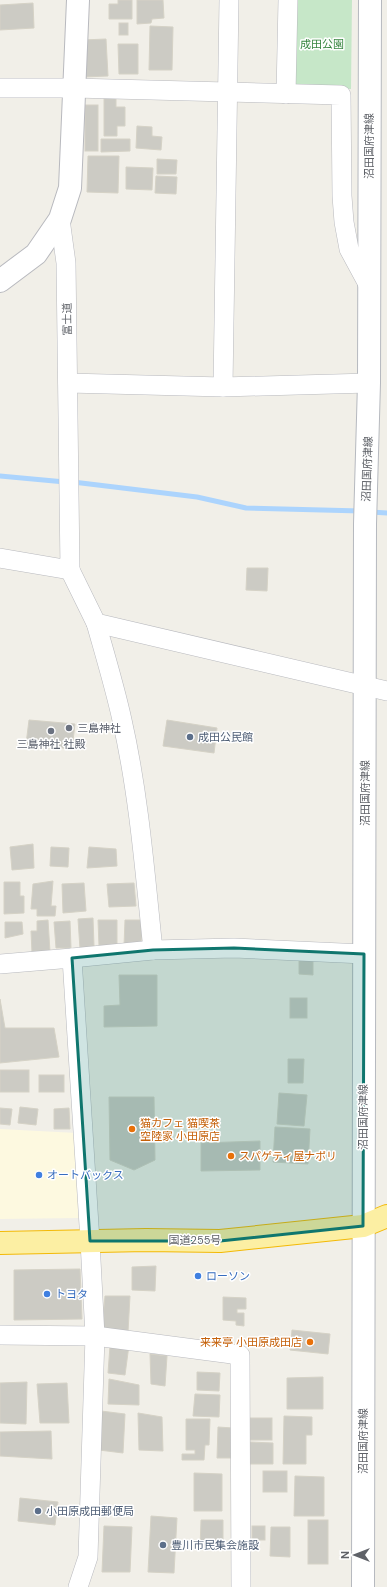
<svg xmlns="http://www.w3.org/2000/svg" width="387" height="1587" viewBox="0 0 387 1587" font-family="'DM Sans','Noto Sans JP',sans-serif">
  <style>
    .commercial { fill: #fdf9e0 }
    .green { fill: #c6e7c8 }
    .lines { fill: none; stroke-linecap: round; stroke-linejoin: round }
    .stream { stroke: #acd4fd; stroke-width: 5 }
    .building { fill: #cccbc4; stroke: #d5d2c6 }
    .minor-casing { stroke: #b8b9be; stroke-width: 20 }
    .tertiary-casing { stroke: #b8b9be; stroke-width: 24 }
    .secondary-casing { stroke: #b6b9bf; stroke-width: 24 }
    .trunk-casing { stroke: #f3b906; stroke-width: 24 }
    .minor { stroke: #fff; stroke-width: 19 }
    .tertiary { stroke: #fff; stroke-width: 22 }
    .secondary { stroke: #fff; stroke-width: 22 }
    .trunk { stroke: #fcefa3; stroke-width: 22 }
    .marked { fill: #0f766e; fill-opacity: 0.2; stroke: #0f766e; stroke-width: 3; stroke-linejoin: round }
    .worship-dot { fill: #6b7280; stroke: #fff; stroke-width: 1.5 }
    .service-dot { fill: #5c6f8a; stroke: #fff; stroke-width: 1.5 }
    .food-dot { fill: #e8710a; stroke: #fff; stroke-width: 1.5 }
    .shop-dot { fill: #3f7fe0; stroke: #fff; stroke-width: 1.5 }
    .labels { text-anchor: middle; stroke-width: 3; stroke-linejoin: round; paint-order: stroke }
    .park-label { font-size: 11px; fill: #388640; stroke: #fff }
    .street-label { font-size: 11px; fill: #5f6268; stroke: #fff }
    .worship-label { font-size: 11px; fill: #5b616d; stroke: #fff; text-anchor: start }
    .service-label { font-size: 11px; fill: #4e5e75; stroke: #fff; text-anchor: start }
    .food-label { font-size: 11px; fill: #c56008; stroke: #fff; text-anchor: start }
    .shop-label { font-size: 11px; fill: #366cbe; stroke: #fff; text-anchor: start }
  </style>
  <rect width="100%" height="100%" fill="#f1efe8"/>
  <polygon class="commercial" points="0,1129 77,1133 80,1218 0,1219"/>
  <polygon class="green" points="293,0 352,0 351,89 292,88"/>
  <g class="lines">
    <g class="stream">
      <polyline points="0,476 65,482"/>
      <polyline points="73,482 197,497 246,508 361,511"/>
      <polyline points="371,512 387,513"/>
    </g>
  </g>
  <g class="building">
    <polygon points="118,0 132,0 132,19 109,19 109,4 118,4"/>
    <polygon points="137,0 163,0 164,18 152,19 151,23 137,24"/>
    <polygon points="33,3 34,28 0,30 0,5"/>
    <rect x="119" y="23" width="9" height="12"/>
    <polygon points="150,26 173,27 172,70 149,70"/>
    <polygon points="106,39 108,76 84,77 83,40"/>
    <polygon points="118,44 138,44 138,74 119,74"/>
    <polygon points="104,94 116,94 116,107 125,107 125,126 117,126 117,136 104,136"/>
    <rect x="85" y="105" width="13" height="46"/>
    <polygon points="137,126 152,127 152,136 162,137 161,150 136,148"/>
    <polygon points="101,139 130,139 130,151 101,152"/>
    <polygon points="88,156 119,156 118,193 87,192"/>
    <polygon points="157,159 177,160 176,174 157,174"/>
    <polygon points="126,167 153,168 152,190 126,189"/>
    <polygon points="156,176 177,177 176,194 155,193"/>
    <polygon points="247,568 268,568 267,591 246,590"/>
    <polygon points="29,720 75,724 72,749 26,744"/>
    <polygon points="167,720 217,728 214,753 163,746"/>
    <polygon points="33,844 34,868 12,870 10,847"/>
    <polygon points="51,847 69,848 68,867 50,866"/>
    <polygon points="89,847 116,849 117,866 87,868"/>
    <polygon points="53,881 51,906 56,906 55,916 37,916 37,909 31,909 33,884"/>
    <polygon points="4,882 20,882 20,896 24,896 24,913 4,914"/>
    <polygon points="84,883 86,911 63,913 62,884"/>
    <polygon points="134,883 136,906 109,907 107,884"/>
    <polygon points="93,918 94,946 80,949 78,919"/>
    <polygon points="48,920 50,952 32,953 31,931 37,931 37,921"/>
    <polygon points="98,920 117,920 117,945 99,946"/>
    <polygon points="125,920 142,920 141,946 124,946"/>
    <polygon points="70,921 71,948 56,948 54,922"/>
    <polygon points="5,922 22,922 23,934 5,938"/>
    <polygon points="299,958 313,959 313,975 299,974"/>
    <polygon points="119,975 157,975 157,1026 104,1027 104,1006 120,1005"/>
    <rect x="290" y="998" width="17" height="20"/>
    <polygon points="0,999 5,1028 54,1028 59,1057 0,1063"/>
    <polygon points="288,1059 304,1059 303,1083 288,1083"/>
    <rect x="0" y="1070" width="29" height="22"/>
    <rect x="39" y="1075" width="25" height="17"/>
    <polygon points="279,1093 307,1095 304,1126 277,1124"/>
    <polygon points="109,1097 154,1097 155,1160 134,1170 110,1160"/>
    <polygon points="20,1107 38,1109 36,1125 18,1123"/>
    <polygon points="0,1108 12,1109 10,1125 0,1124"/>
    <polygon points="69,1108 70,1129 54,1129 54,1109"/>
    <polygon points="275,1127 310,1129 308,1164 273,1162"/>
    <polygon points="260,1141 260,1170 201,1171 201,1143"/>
    <polygon points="156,1266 155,1291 132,1290 132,1267"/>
    <polygon points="80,1269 82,1319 14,1320 14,1270"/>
    <polygon points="105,1296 130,1296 128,1332 102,1329"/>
    <polygon points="223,1297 246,1298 246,1309 237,1309 237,1313 244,1313 244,1326 236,1325 236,1321 223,1320"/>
    <polygon points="292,1330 330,1334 328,1354 290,1350"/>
    <polygon points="129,1345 125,1375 108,1373 110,1346"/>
    <polygon points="150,1354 167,1356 165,1386 151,1384"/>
    <polygon points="197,1372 220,1373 219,1391 197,1390"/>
    <polygon points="323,1377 323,1409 287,1409 287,1378"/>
    <polygon points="109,1379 139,1385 139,1405 108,1404"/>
    <polygon points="27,1382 26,1424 0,1423 0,1383"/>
    <polygon points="67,1383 69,1423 40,1423 37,1384"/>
    <polygon points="195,1394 220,1395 219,1417 193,1416"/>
    <polygon points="101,1411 125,1414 123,1453 99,1450"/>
    <polygon points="138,1413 162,1417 163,1451 139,1450"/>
    <polygon points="284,1416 312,1417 312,1435 306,1435 306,1464 283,1464"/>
    <rect x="250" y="1418" width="22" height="22"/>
    <polygon points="186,1419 210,1419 209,1445 205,1445 204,1460 182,1460 182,1454 195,1454 195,1450 186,1450"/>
    <polygon points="218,1427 233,1428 233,1458 217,1458"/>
    <polygon points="51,1431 52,1459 0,1456 0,1432"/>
    <polygon points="250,1442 273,1443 273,1464 250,1464"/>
    <rect x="263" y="1471" width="24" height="21"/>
    <polygon points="194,1473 222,1474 222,1511 194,1511"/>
    <polygon points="295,1476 324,1477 324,1516 294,1516"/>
    <polygon points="20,1498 58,1502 55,1525 18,1521"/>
    <polygon points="151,1516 177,1518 174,1573 148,1572"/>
    <polygon points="201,1520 223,1520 223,1549 200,1549"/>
    <rect x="308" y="1520" width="20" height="44"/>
    <polygon points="104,1526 132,1527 130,1572 102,1572"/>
    <rect x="252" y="1526" width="13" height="14"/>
    <polygon points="271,1527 290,1527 290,1557 270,1556"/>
  </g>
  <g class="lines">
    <defs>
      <g id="minor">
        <polyline points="0,88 74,88 341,95 342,196 344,222 349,249 369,286"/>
        <polyline points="286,94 288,0"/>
        <polyline points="68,383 223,387 369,383"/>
        <polyline points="223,387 229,0"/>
        <polyline points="0,558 70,570 66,263 60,219"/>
        <polyline points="70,570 96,623 387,691"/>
        <path d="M96,623C105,655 115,688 122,720C139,795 145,873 153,950"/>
        <polyline points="72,958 153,950 234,948 364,954"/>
        <polyline points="0,964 72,958 90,1241 95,1336 88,1557 78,1587"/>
        <polyline points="0,1335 95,1336 240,1355 241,1587"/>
      </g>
      <polyline id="tertiary" points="0,281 36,254 60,219 70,188 78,0"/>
      <polyline id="secondary" points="363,1587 365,524 369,383 370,0"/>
      <polyline id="trunk" points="0,1243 146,1240 220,1241 363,1226 387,1216"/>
    </defs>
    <use href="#minor" class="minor-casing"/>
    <use href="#tertiary" class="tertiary-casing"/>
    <use href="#secondary" class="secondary-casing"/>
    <use href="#trunk" class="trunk-casing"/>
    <use href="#minor" class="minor"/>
    <use href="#tertiary" class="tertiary"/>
    <use href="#secondary" class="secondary"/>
    <use href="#trunk" class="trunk"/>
  </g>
  <path class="marked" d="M234,948L364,954L363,1226L220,1241H90L72,958L153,950Z"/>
  <g class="worship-dot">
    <circle cx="69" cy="728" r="4"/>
    <circle cx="51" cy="731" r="4"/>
  </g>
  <g class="service-dot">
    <circle cx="190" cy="737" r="4"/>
    <circle cx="38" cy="1511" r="4"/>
    <circle cx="163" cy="1545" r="4"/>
  </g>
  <g class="food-dot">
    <circle cx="132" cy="1129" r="4"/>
    <circle cx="231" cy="1156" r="4"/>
    <circle cx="310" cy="1342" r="4"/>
  </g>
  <g class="shop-dot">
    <circle cx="39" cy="1175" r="4"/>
    <circle cx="198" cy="1276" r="4"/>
    <circle cx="47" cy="1294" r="4"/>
  </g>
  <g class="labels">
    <g class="park-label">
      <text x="322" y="48">成田公園</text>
    </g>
    <g class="street-label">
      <text transform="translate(369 146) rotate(-90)" y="4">沼田国府津線</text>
      <text transform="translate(67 319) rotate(-91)" y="4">富士道</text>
      <text transform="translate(367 469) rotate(-88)" y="4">沼田国府津線</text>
      <text transform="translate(365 793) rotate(-90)" y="4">沼田国府津線</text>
      <text transform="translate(363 1117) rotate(-90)" y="4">沼田国府津線</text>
      <text x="195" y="1244">国道255号</text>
      <text transform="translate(363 1441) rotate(-90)" y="4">沼田国府津線</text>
    </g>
    <g class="worship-label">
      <text x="77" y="732">三島神社</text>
      <text x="51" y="748" text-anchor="middle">三島神社 社殿</text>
    </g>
    <g class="service-label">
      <text x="198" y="741">成田公民館</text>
      <text x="46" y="1515">小田原成田郵便局</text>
      <text x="171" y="1549">豊川市民集会施設</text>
    </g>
    <g class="food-label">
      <text x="140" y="1127">猫カフェ 猫喫茶<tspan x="140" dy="13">空陸家 小田原店</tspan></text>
      <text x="239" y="1160">スパゲティ屋ナポリ</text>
      <text x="302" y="1346" text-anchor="end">来来亭 小田原成田店</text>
    </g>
    <g class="shop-label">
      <text x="47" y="1179">オートバックス</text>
      <text x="206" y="1280">ローソン</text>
      <text x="55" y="1298">トヨタ</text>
    </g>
  </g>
  <g transform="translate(355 1555) rotate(270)" stroke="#ffffff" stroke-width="3" paint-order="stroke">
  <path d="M0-3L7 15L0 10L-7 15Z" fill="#5f6268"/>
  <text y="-6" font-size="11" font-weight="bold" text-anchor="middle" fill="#5f6268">N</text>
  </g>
</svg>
